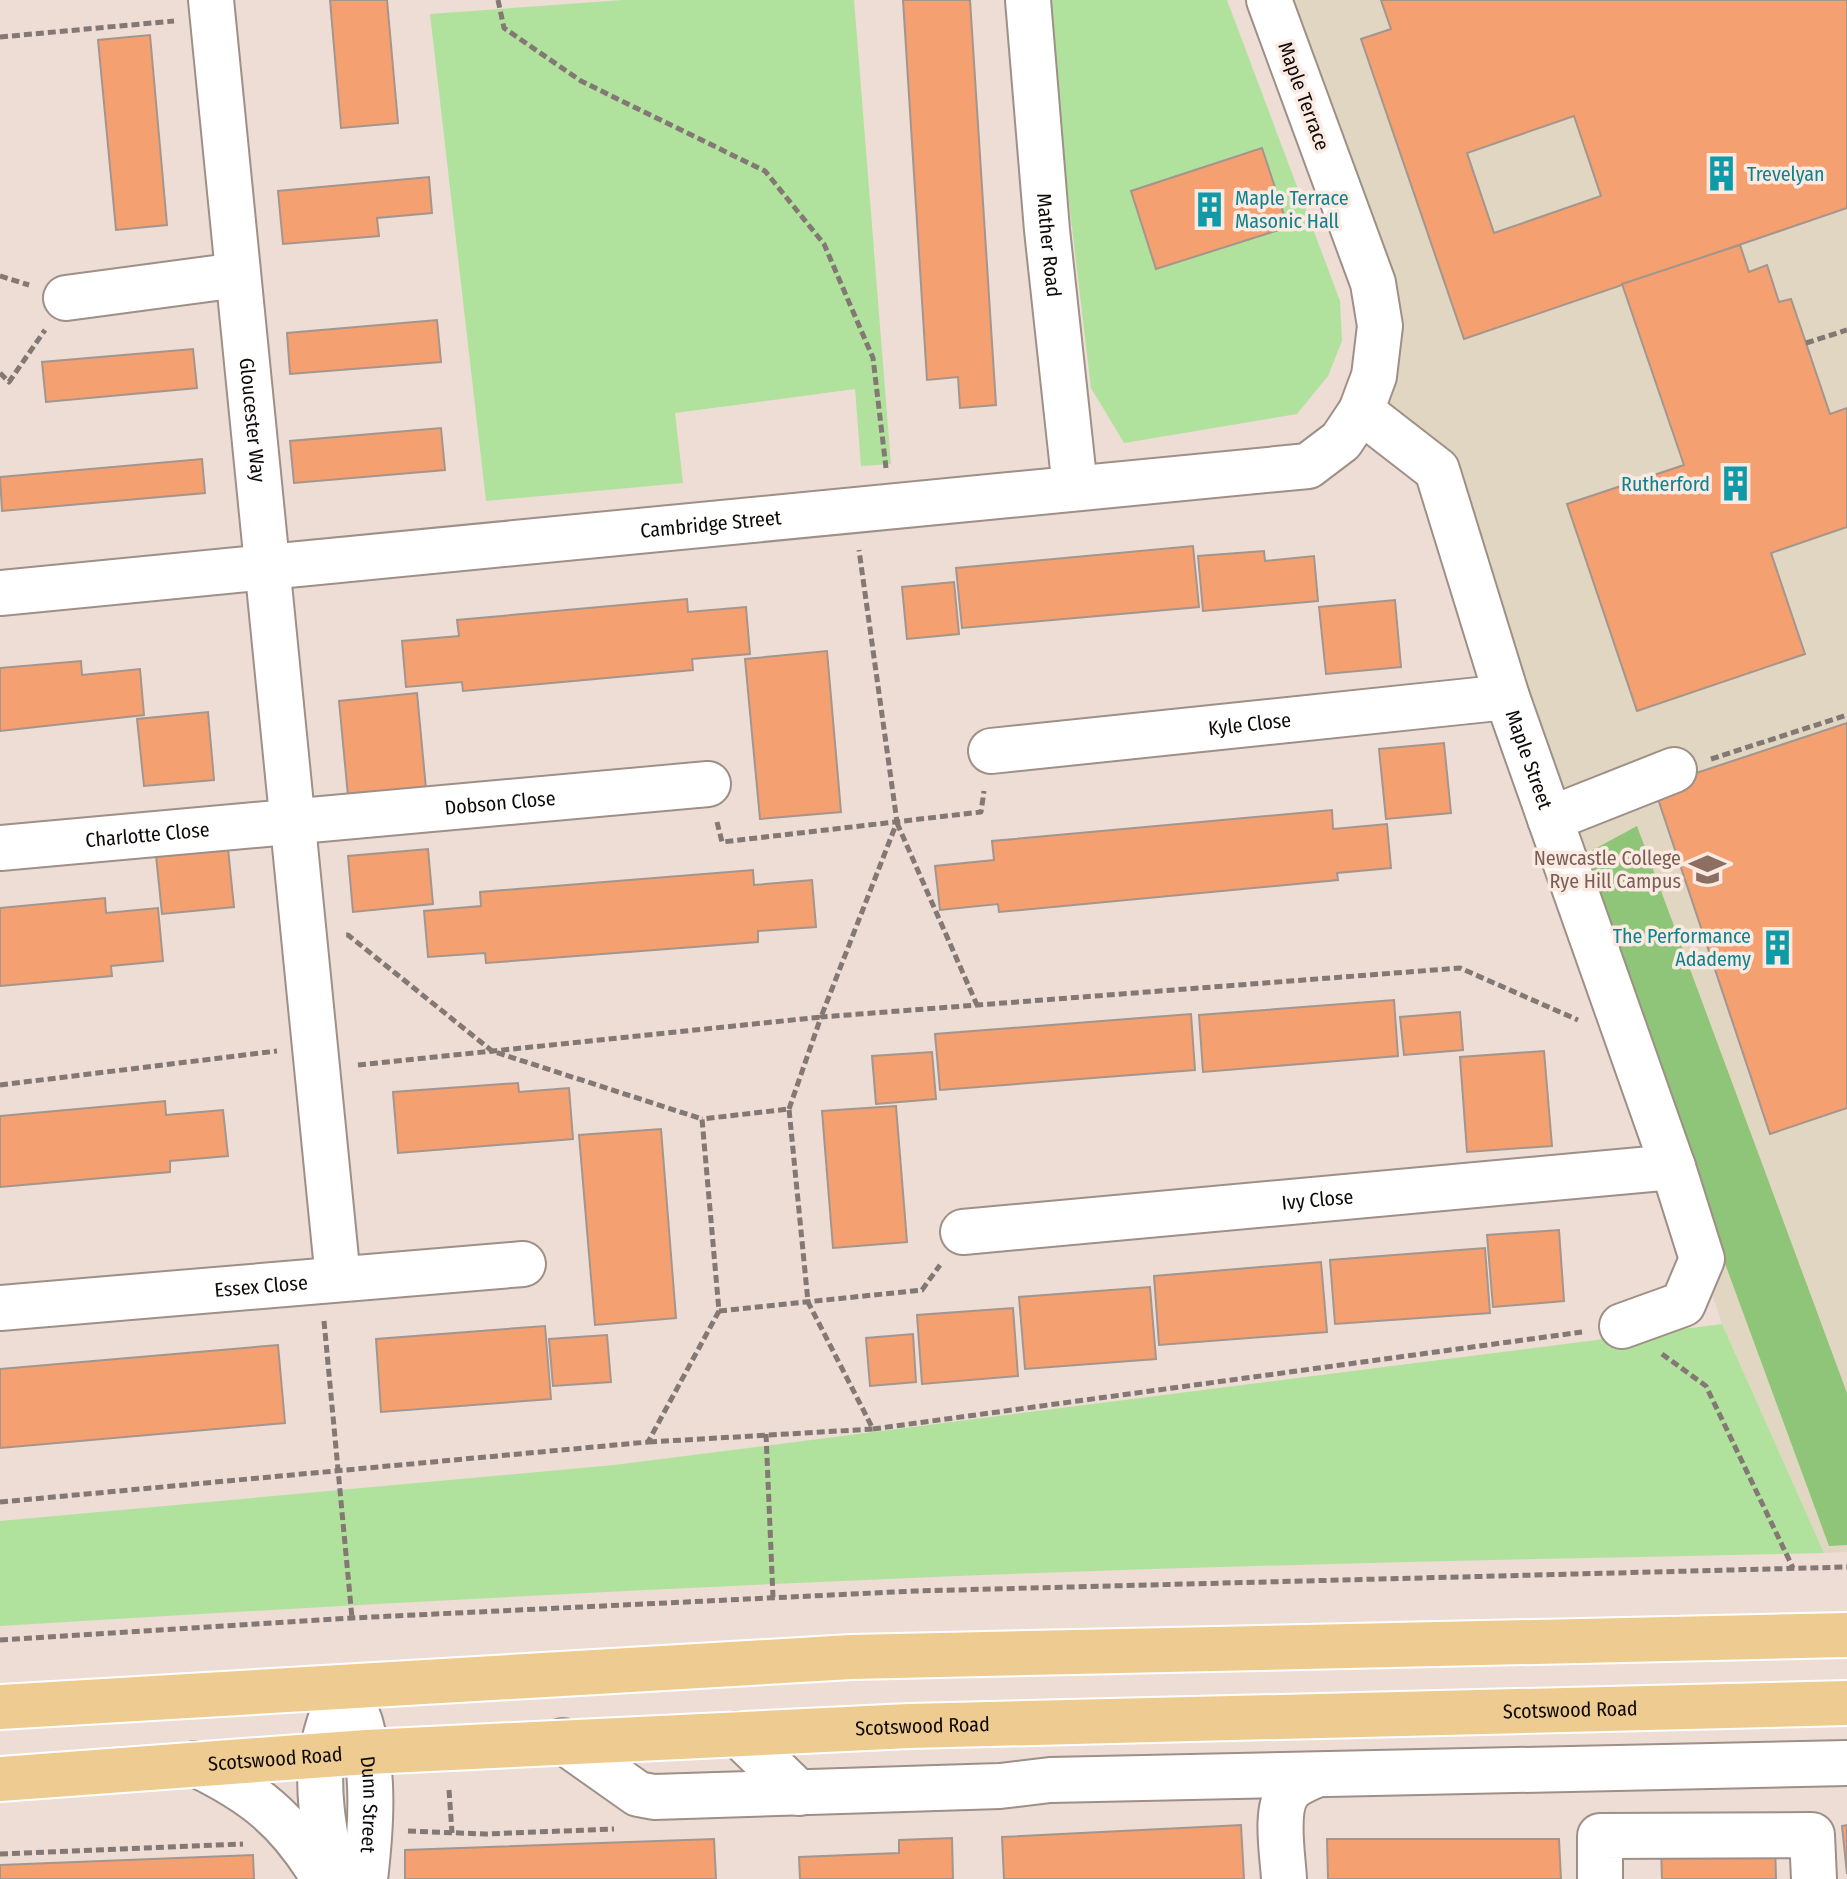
<svg xmlns="http://www.w3.org/2000/svg" width="1847" height="1879" viewBox="0 0 1847 1879" font-family="'Fira Sans Condensed',sans-serif">
  <style>
    .industrial { fill: #e0d6c1 }
    .green { fill: #b1e29d }
    .forest { fill: #8fc578 }
    .building { fill: #f5a070; stroke: #a4958d; stroke-width: 2; fill-rule: evenodd }
    .lines { fill: none; stroke-linecap: round; stroke-linejoin: round }
    .minor-casing { stroke: #9e8f87; stroke-width: 48 }
    .major-casing { stroke: #fff; stroke-width: 48 }
    .path { stroke: #837873; stroke-width: 5; stroke-dasharray: 8 4; stroke-linecap: butt }
    .minor { stroke: #fff; stroke-width: 44 }
    .major { stroke: #eecc91; stroke-width: 44 }
    .labels { text-anchor: middle; stroke-width: 7; stroke-linejoin: round; paint-order: stroke }
    .street-label { font-size: 20px; fill: #0f0a08; stroke: #faeae2 }
    .culture-label { font-size: 20px; fill: #0d838f; stroke: #faeae2; text-anchor: start }
    .education-label { font-size: 20px; fill: #785e54; stroke: #faeae2; text-anchor: end }
  </style>
  <rect width="100%" height="100%" fill="#edddd5"/>
  <polygon class="industrial" points="1269,0 1847,0 1847,1552 1824,1553 1722,1324 1437,470 1361,411 1380,326"/>
  <g class="green">
    <polygon points="623,0 854,0 891,464 861,466 855,389 675,413 683,483 486,501 430,14"/>
    <polygon points="1045,0 1227,0 1340,301 1342,341 1328,376 1297,414 1124,443 1091,388"/>
    <path d="M1722,1324L1824,1553C1527,1559 1231,1565 934,1577C623,1590 311,1607 0,1626V1521L614,1465Z"/>
  </g>
  <polygon class="forest" points="1637,826 1847,1393 1847,1545 1829,1546 1576,859"/>
  <g class="building">
    <polygon points="330,0 387,0 398,123 341,128"/>
    <polygon points="903,0 970,0 996,405 960,408 958,377 927,380"/>
    <path d="M1381,0H1847V208L1464,339L1361,39L1391,29ZM1574,116L1601,196L1494,233L1467,153Z"/>
    <polygon points="150,35 167,225 116,230 98,40"/>
    <polygon points="1262,148 1288,227 1156,269 1131,191"/>
    <polygon points="429,177 432,213 377,218 379,236 283,244 278,191"/>
    <polygon points="1740,245 1749,272 1767,265 1779,302 1791,299 1830,414 1847,408 1847,527 1771,553 1805,654 1637,711 1567,504 1684,465 1622,284"/>
    <polygon points="437,320 441,362 290,374 287,333"/>
    <polygon points="193,349 197,388 46,402 42,362"/>
    <polygon points="441,428 445,470 294,483 290,441"/>
    <polygon points="202,459 205,493 2,511 0,477"/>
    <polygon points="1193,546 1199,607 962,628 956,568"/>
    <polygon points="1264,551 1265,561 1314,556 1318,601 1203,611 1198,556"/>
    <polygon points="954,582 959,634 907,639 902,587"/>
    <polygon points="687,599 688,612 746,607 750,654 692,659 693,670 463,691 462,682 406,687 402,641 459,636 457,620"/>
    <polygon points="1395,600 1401,667 1326,674 1319,607"/>
    <polygon points="827,651 841,812 760,819 745,659"/>
    <polygon points="81,661 82,675 140,669 144,715 0,731 0,668"/>
    <polygon points="417,693 426,789 348,796 339,701"/>
    <polygon points="208,712 214,780 144,786 137,719"/>
    <polygon points="1847,723 1847,1108 1770,1134 1654,787"/>
    <polygon points="1444,743 1451,813 1386,819 1379,749"/>
    <polygon points="1332,810 1333,829 1387,824 1391,868 1337,873 1338,880 999,912 998,904 940,910 935,866 994,860 992,841"/>
    <polygon points="227,839 234,907 162,914 155,846"/>
    <polygon points="428,849 433,904 353,912 348,856"/>
    <polygon points="753,870 754,885 812,880 816,927 758,931 758,942 486,963 485,953 428,957 424,911 481,906 480,892"/>
    <polygon points="105,898 106,913 158,908 163,961 111,966 112,976 0,986 0,908"/>
    <polygon points="1394,1000 1398,1056 1203,1072 1199,1015"/>
    <polygon points="1460,1012 1463,1050 1404,1055 1400,1017"/>
    <polygon points="1191,1014 1195,1070 940,1090 935,1034"/>
    <polygon points="1544,1051 1552,1146 1467,1152 1460,1057"/>
    <polygon points="932,1052 936,1099 876,1104 872,1056"/>
    <polygon points="518,1083 519,1092 569,1088 573,1139 398,1153 393,1092"/>
    <polygon points="165,1101 166,1115 223,1110 228,1156 170,1161 170,1172 0,1187 0,1116"/>
    <polygon points="896,1106 907,1242 833,1248 822,1111"/>
    <polygon points="661,1129 676,1318 595,1325 579,1135"/>
    <polygon points="1559,1230 1564,1301 1493,1307 1487,1235"/>
    <polygon points="1485,1248 1490,1313 1335,1324 1330,1260"/>
    <polygon points="1321,1262 1327,1332 1159,1345 1154,1276"/>
    <polygon points="1150,1287 1156,1359 1025,1369 1019,1297"/>
    <polygon points="1013,1308 1018,1376 922,1384 917,1315"/>
    <polygon points="545,1326 551,1399 381,1412 376,1339"/>
    <polygon points="913,1334 916,1382 870,1386 866,1338"/>
    <polygon points="607,1335 611,1382 553,1386 549,1339"/>
    <polygon points="278,1345 285,1423 0,1448 0,1369"/>
    <polygon points="1241,1825 1244,1879 1004,1879 1002,1837"/>
    <polygon points="1847,1825 1847,1874 1842,1826"/>
    <polygon points="952,1838 953,1879 800,1879 799,1857 899,1853 899,1840"/>
    <polygon points="714,1839 716,1879 405,1879 405,1850"/>
    <polygon points="1327,1839 1559,1839 1561,1879 1328,1879"/>
    <polygon points="1775,1845 1776,1879 1662,1879 1661,1847"/>
    <polygon points="253,1855 254,1879 0,1879 0,1865"/>
  </g>
  <g class="lines">
    <defs>
      <g id="minor">
        <path id="s1" d="M211,0L338,1279"/>
        <path id="s2" d="M1028,0L1047,230L1075,488"/>
        <polyline points="66,298 238,275"/>
        <path id="s3" d="M1361,411L1437,470L1507,697L1673,1167L1702,1259L1683,1304L1622,1326"/>
        <path id="s4" d="M0,593L1308,466L1341,441L1361,411L1374,376L1380,326L1373,283L1269,0"/>
        <path id="s5" d="M991,751L1507,697"/>
        <polyline points="1550,819 1674,770"/>
        <path id="s6" d="M0,848L708,784"/>
        <path id="s7" d="M963,1232L1673,1167"/>
        <path id="s8" d="M0,1308L523,1264"/>
        <path id="s9" d="M342,1688C348,1699 356,1710 360,1722C375,1772 371,1828 365,1879"/>
        <polyline points="738,1734 799,1793"/>
        <polyline points="563,1741 638,1794 654,1797 1000,1786 1050,1780 1847,1763"/>
        <path d="M195,1764C255,1793 289,1820 324,1879"/>
        <path d="M333,1879C326,1839 316,1795 322,1754C325,1731 334,1710 342,1688"/>
        <path d="M1284,1879C1283,1856 1274,1810 1289,1791C1296,1783 1307,1779 1316,1775"/>
        <polyline points="1600,1879 1600,1836 1812,1835 1814,1879"/>
      </g>
      <g id="major">
        <polyline points="0,1707 851,1657 1847,1635"/>
        <path id="s10" d="M0,1779L367,1752L909,1726L1847,1703"/>
      </g>
    </defs>
    <use href="#minor" class="minor-casing"/>
    <use href="#major" class="major-casing"/>
    <g class="path">
      <polyline points="498,0 504,28 581,81 765,171 824,244 873,358 886,468"/>
      <polyline points="0,37 174,21"/>
      <polyline points="0,276 29,285"/>
      <polyline points="1806,343 1847,330"/>
      <polyline points="0,373 9,382 45,330"/>
      <polyline points="1711,759 1847,715"/>
      <polyline points="717,822 722,842 981,812 984,791"/>
      <polyline points="897,823 977,1005"/>
      <polyline points="358,1065 821,1017 897,822 859,550"/>
      <polyline points="0,1085 277,1051"/>
      <polyline points="789,1109 821,1017 1460,968 1578,1020"/>
      <polyline points="719,1311 922,1290 940,1265"/>
      <polyline points="324,1321 352,1618"/>
      <polyline points="1662,1354 1706,1386 1793,1568"/>
      <polyline points="873,1429 1582,1332"/>
      <polyline points="766,1434 773,1597"/>
      <polyline points="649,1442 873,1429 808,1302 789,1109 702,1119"/>
      <polyline points="0,1502 648,1442 719,1311 702,1119 492,1051 348,935 343,935"/>
      <polyline points="0,1640 352,1618 915,1591 1847,1567"/>
      <polyline points="449,1790 452,1833"/>
      <polyline points="408,1831 485,1834 614,1829"/>
      <polyline points="0,1854 243,1844"/>
    </g>
    <use href="#minor" class="minor"/>
    <use href="#major" class="major"/>
  </g>
  <defs>
    <symbol id="building-bare" viewBox="-9 -9 18 18"><path d="M-4-6H4V6H1V3H-1V6H-4ZM-2.5-4.3h1.7v1.8h-1.7ZM.8-4.3h1.7v1.8H.8ZM-2.5-1h1.7V.8h-1.7ZM.8-1h1.7V.8H.8Z" fill="#0f9aa8" stroke="#faeae2" stroke-width="2.5" paint-order="stroke"/></symbol>
    <symbol id="university-bare" viewBox="-9 -9 18 18"><path d="M0-5L7-2L0 1L-7-2ZM-4 1L0 2.5L4 1V4Q0 6-4 4Z" fill="#8d6e63" stroke="#faeae2" stroke-width="2.5" paint-order="stroke"/></symbol>
  </defs>
  <g fill-rule="evenodd">
    <use href="#building-bare" x="1696" y="148" width="51" height="51"/>
    <use href="#building-bare" x="1184" y="184" width="51" height="51"/>
    <use href="#building-bare" x="1710" y="458" width="51" height="51"/>
    <use href="#university-bare" x="1682" y="844" width="51" height="51"/>
    <use href="#building-bare" x="1752" y="922" width="51" height="51"/>
  </g>
  <g class="labels">
    <g class="street-label">
      <text transform="translate(1304 96) rotate(70)" y="7">Maple Terrace</text>
      <text dy="7" stroke="none"><textPath href="#s2" startOffset="246">Mather Road</textPath></text>
      <text dy="7" stroke="none"><textPath href="#s1" startOffset="422">Gloucester Way</textPath></text>
      <text dy="7" stroke="none"><textPath href="#s4" startOffset="714">Cambridge Street</textPath></text>
      <text dy="7" stroke="none"><textPath href="#s5" startOffset="260">Kyle Close</textPath></text>
      <text dy="7" stroke="none"><textPath href="#s3" startOffset="400">Maple Street</textPath></text>
      <text dy="7" stroke="none"><textPath href="#s6" startOffset="502">Dobson Close</textPath></text>
      <text dy="7" stroke="none"><textPath href="#s6" startOffset="148">Charlotte Close</textPath></text>
      <text dy="7" stroke="none"><textPath href="#s7" startOffset="356">Ivy Close</textPath></text>
      <text dy="7" stroke="none"><textPath href="#s8" startOffset="262">Essex Close</textPath></text>
      <text dy="7" stroke="none"><textPath href="#s10" startOffset="1572">Scotswood Road</textPath></text>
      <text dy="7" stroke="none"><textPath href="#s10" startOffset="924">Scotswood Road</textPath></text>
      <text dy="7" stroke="none"><textPath href="#s10" startOffset="276">Scotswood Road</textPath></text>
      <text dy="7" stroke="none"><textPath href="#s9" startOffset="122">Dunn Street</textPath></text>
    </g>
    <g class="culture-label">
      <text x="1747" y="181">Trevelyan</text>
      <text x="1235" y="205">Maple Terrace<tspan x="1235" dy="23">Masonic Hall</tspan></text>
      <text x="1710" y="491" text-anchor="end">Rutherford</text>
      <text x="1751" y="943" text-anchor="end">The Performance<tspan x="1751" dy="23">Adademy</tspan></text>
    </g>
    <g class="education-label">
      <text x="1681" y="865">Newcastle College<tspan x="1681" dy="23">Rye Hill Campus</tspan></text>
    </g>
  </g>
</svg>
